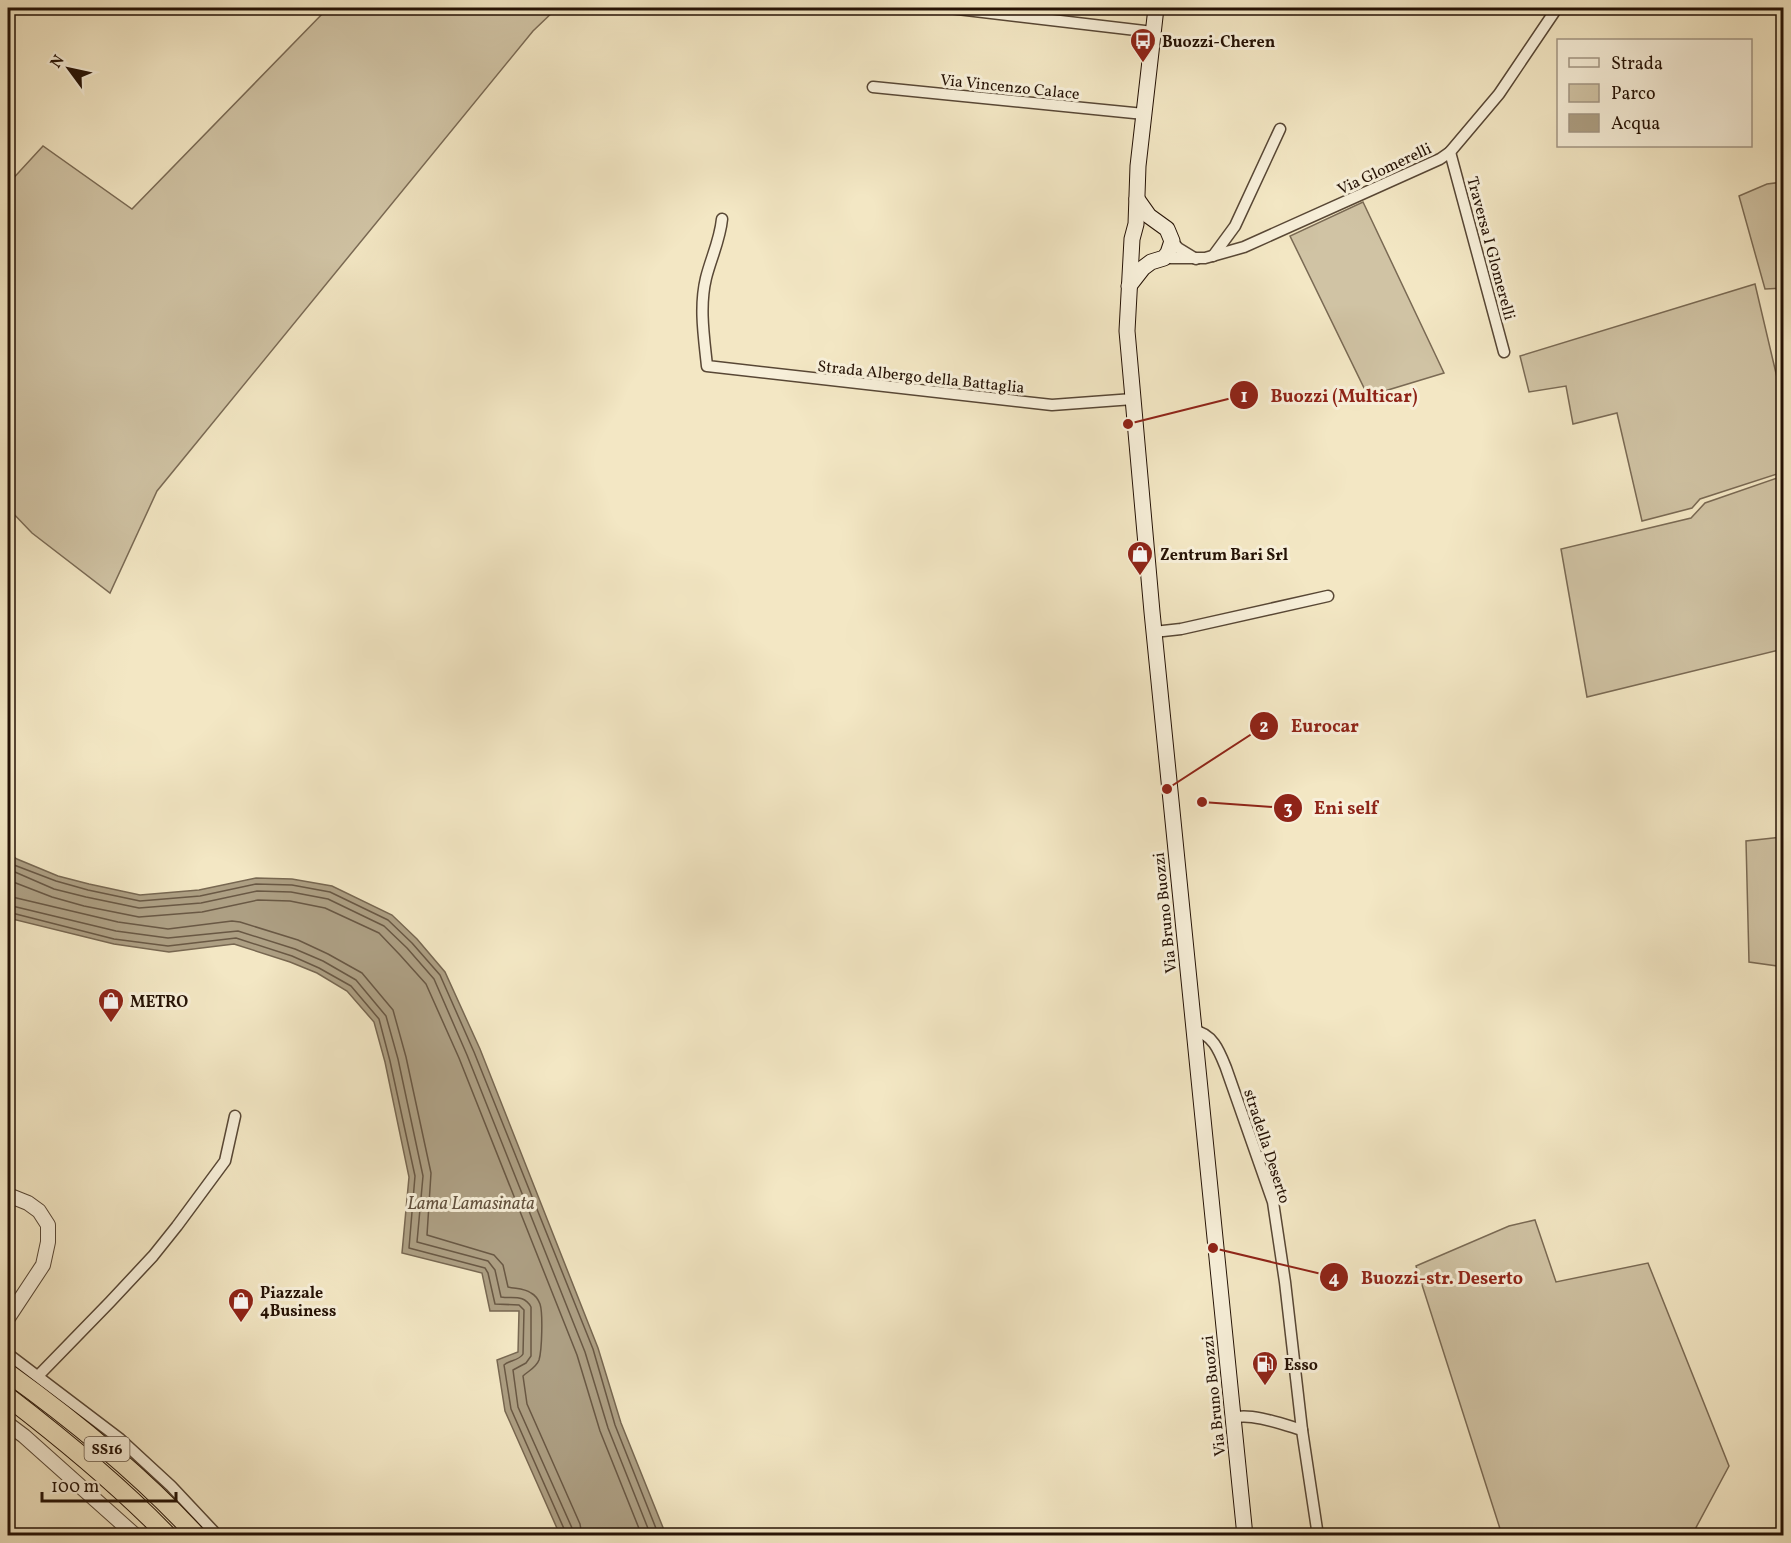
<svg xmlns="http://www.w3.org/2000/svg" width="1791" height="1543" viewBox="0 0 1791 1543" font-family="Vollkorn,serif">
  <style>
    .green { fill: #d0c3a4; stroke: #7a6a54; stroke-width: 1.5 }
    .water { fill: #ad9f83; stroke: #776751; stroke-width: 1.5 }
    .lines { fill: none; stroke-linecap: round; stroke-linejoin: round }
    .shore { stroke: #695844; stroke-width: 1.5 }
    .minor-casing { stroke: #584735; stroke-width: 13 }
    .tertiary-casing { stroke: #584735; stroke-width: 16 }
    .secondary-casing { stroke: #251205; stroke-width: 17 }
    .trunk-casing { stroke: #251205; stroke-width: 20 }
    .minor { stroke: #f7efd9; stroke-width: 10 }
    .tertiary { stroke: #f7efd9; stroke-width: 14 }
    .secondary { stroke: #f7efd9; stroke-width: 15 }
    .trunk { stroke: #f3e7c4; stroke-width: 18 }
    .labels { text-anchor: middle; stroke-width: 6; stroke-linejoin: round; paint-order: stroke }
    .shield { fill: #f7efd9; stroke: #645445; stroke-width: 1.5 }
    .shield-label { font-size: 15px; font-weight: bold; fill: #251205 }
    .poi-label { font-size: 16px; font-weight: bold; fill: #251205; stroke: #f7efd9; text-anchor: start }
    .street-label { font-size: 16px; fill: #251205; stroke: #f7efd9 }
    .water-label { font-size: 18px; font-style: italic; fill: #62513e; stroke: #f7efd9 }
    .leader { fill: none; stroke: #8f2418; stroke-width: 2 }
    .callout-dot { fill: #8f2418; stroke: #f7efd9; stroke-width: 2 }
    .mark-label { font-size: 18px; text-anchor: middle; font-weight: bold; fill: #fff }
    .callout-label { font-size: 18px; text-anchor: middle; font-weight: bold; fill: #8f2418; stroke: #f7efd9; stroke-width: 6; stroke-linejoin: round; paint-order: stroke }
  </style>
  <rect width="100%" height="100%" fill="#f3e7c4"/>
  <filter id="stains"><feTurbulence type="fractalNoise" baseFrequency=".00333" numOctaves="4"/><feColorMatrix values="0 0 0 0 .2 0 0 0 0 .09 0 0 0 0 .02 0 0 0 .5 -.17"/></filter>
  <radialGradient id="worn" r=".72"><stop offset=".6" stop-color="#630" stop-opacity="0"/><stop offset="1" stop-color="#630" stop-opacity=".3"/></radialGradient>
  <g class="green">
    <polygon points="328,8 557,8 533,31 157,491 110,593 32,533 8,508 8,184 43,146 132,209"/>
    <polygon points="1783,182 1783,288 1765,289 1739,196 1767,184"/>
    <polygon points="1363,202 1444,373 1368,396 1290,236"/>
    <polygon points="1755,284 1783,403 1783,472 1700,499 1692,508 1642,521 1617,413 1573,424 1566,386 1529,392 1520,356"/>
    <polygon points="1783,476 1783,649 1587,697 1561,549 1691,518 1705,503"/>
    <polygon points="1783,837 1784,837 1783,984 1777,966 1749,962 1746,841"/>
    <polygon points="1535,1220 1556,1282 1648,1263 1729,1466 1692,1535 1502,1535 1416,1266 1509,1226"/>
  </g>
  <polygon class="water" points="8,853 17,859 58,876 89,884 140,895 199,890 256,878 292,879 332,886 392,915 417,939 445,972 480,1049 598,1348 621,1423 666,1535 560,1535 505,1411 497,1360 518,1352 519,1311 490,1311 482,1273 402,1253 409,1177 385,1062 374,1022 347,991 317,973 290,962 234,944 169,952 114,944 8,918"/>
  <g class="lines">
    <g class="shore">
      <polyline points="8,860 14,865 56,881 88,890 140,901 200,896 256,884 292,885 330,892 388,920 412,943 440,975 474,1052 593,1349 615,1425 659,1536"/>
      <polyline points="8,869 54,889 86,897 139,908 201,903 257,891 291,892 328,899 384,926 407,948 434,979 467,1055 585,1352 608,1428 651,1536"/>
      <polyline points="8,880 52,897 84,906 139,917 202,912 258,900 290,901 325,908 379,933 400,955 426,984 459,1058 577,1355 600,1431 642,1536"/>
      <path d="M8,896L118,922L168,929L232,921L240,922L298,940L328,954L362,973L393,1010L406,1057L431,1173L427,1235L494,1255L503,1265L508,1287C516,1289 524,1288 531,1293C535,1295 538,1299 540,1304C543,1313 542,1350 539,1360C536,1368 528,1371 523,1376L527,1404L580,1524L582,1536"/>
      <path d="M8,905L116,931L168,938L238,931L295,949L323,961L356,980L386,1016L398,1059L423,1176L417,1242L488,1261L495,1270L501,1297C513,1299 524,1294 531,1307V1356L526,1363L513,1370L518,1407L572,1528L573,1536"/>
      <path d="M8,912L114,939L168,946L236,938L292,956L319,968L351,986L379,1019L390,1061L415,1176L409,1248L485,1268L488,1273L495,1304L519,1305L524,1310L523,1354C519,1361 509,1360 504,1365L511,1409L565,1531V1536"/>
    </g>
    <defs>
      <g id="minor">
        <polyline points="949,8 1153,32"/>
        <polyline points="873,87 1144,114"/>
        <polyline points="1450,152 1504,352"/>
        <path d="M722,219C720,240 711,258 706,278C699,307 704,337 707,366L1052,405L1133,399"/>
        <polyline points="1172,241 1178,248 1196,259"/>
        <polyline points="1213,256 1235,226 1280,129"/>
        <polyline points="1164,258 1205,258 1244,247 1440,159 1450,152 1499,94 1557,8"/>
        <polyline points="1154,632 1181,629 1328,596"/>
        <path d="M1194,1031C1213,1033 1220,1053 1226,1068L1273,1202L1285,1282L1302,1430L1318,1536"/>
        <polyline points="8,1354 120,1439 171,1486 218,1536"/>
        <polyline points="38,1376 110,1302 153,1256 177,1226 225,1161 235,1116"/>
        <path d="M1233,1418C1250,1412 1285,1425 1302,1430"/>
      </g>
      <g id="tertiary">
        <polyline points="8,1195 28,1203 39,1211 48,1225 48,1242 43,1265 8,1318"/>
        <polyline points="8,1424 24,1436 136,1536"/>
      </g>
      <g id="secondary">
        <polyline points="1156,8 1138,166 1136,224 1132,239 1127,331 1152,612 1245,1536"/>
        <polyline points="1129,286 1143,268 1151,262 1164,258 1168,253 1172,241 1167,229 1149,216 1137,199"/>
      </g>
      <g id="trunk">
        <path d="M8,1373C76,1422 140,1474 197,1536"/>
        <path d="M8,1397C64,1440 119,1485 168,1536"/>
      </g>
    </defs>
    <use href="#minor" class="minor-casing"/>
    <use href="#tertiary" class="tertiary-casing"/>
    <use href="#secondary" class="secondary-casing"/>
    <use href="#trunk" class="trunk-casing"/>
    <use href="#minor" class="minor"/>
    <use href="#tertiary" class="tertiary"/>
    <use href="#secondary" class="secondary"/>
    <use href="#trunk" class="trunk"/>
  </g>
  <defs>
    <symbol id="bus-pin" viewBox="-11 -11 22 30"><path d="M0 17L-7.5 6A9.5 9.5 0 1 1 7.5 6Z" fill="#8f2418" stroke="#f7efd9"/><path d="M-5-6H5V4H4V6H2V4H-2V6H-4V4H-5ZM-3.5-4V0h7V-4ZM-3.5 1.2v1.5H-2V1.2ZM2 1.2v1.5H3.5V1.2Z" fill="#fff"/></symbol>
    <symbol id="shop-pin" viewBox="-11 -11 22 30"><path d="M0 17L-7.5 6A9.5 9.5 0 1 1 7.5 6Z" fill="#8f2418" stroke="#f7efd9"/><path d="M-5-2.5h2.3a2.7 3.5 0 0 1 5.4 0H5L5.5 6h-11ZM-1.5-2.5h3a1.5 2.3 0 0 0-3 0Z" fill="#fff"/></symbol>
    <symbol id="fuel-pin" viewBox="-11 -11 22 30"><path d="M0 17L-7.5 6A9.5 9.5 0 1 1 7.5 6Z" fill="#8f2418" stroke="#f7efd9"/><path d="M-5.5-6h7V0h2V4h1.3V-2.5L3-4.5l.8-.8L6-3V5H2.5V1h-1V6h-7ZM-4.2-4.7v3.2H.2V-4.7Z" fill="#fff"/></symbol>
  </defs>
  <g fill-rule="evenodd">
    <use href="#bus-pin" x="1128" y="26" width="30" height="40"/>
    <use href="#shop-pin" x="1125" y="539" width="30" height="40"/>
    <use href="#shop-pin" x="96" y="986" width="30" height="40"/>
    <use href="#shop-pin" x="226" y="1286" width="30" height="40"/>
    <use href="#fuel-pin" x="1250" y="1349" width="30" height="40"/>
  </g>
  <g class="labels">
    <rect class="shield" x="84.5" y="1437" width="45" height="24" rx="4.5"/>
    <g class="shield-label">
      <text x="107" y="1454">SS16</text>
    </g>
    <g class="poi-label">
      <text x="1162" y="47">Buozzi-Cheren</text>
      <text x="1160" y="560">Zentrum Bari Srl</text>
      <text x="130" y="1007">METRO</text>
      <text x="260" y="1298">Piazzale<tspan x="260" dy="18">4Business</tspan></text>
      <text x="1284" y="1370">Esso</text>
    </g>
    <g class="street-label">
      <text transform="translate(1010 86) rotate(6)" y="6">Via Vincenzo Calace</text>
      <text transform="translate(1384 168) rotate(-25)" y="6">Via Glomerelli</text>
      <text transform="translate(1492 248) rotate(75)" y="6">Traversa I Glomerelli</text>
      <text transform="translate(921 376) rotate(6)" y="6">Strada Albergo della Battaglia</text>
      <text transform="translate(1164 913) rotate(-96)" y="6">Via Bruno Buozzi</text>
      <text transform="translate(1268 1146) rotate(72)" y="6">stradella Deserto</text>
      <text transform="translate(1213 1396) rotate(-96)" y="6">Via Bruno Buozzi</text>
    </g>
    <g class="water-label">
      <text x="471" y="1209">Lama Lamasinata</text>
    </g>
  </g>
  <path class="leader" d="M1128 424L1244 395M1167 789L1264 726M1202 802L1288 808M1213 1248L1334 1277"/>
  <g class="callout-dot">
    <circle cx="1128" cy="424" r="6"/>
    <circle cx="1167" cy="789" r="6"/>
    <circle cx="1202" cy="802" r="6"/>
    <circle cx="1213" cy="1248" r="6"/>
    <circle cx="1244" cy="395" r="15"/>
    <circle cx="1264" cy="726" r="15"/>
    <circle cx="1288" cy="808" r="15"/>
    <circle cx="1334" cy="1277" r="15"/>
  </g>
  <g class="mark-label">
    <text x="1244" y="402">1</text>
    <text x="1264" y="732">2</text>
    <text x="1288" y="814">3</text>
    <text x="1334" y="1284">4</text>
  </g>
  <g class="callout-label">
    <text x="1344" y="402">Buozzi (Multicar)</text>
    <text x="1325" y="732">Eurocar</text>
    <text x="1346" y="814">Eni self</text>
    <text x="1442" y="1284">Buozzi-str. Deserto</text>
  </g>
  <rect width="1791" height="1543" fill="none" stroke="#f3e7c4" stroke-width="30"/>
  <rect x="9" y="9" width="1773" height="1525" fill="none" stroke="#251205" stroke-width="3"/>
  <rect x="15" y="15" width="1761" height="1513" fill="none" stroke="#251205" stroke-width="1.5"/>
  <rect x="1557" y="39" width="195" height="108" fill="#f7efd9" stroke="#a39784" stroke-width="1.5"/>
  <rect x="1569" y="58" width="30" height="9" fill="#f7efd9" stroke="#a39784" stroke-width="1.5"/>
  <text x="1611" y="69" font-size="18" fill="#251205">Strada</text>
  <rect x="1569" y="84" width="30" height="18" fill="#d0c3a4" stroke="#a39784" stroke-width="1.5"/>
  <text x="1611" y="99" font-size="18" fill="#251205">Parco</text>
  <rect x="1569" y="114" width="30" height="18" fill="#ad9f83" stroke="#a39784" stroke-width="1.5"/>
  <text x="1611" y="129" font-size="18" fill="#251205">Acqua</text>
  <g transform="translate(69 69) rotate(303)" stroke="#f7efd9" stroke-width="4.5" paint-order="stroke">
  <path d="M0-4.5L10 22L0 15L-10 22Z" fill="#251205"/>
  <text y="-9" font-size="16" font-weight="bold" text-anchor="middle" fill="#251205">N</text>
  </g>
  <path d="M42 1492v9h134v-9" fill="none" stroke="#251205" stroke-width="3"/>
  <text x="51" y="1492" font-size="18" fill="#251205" stroke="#f7efd9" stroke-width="4.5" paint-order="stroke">100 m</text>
  <rect width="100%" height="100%" filter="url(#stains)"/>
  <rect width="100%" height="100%" fill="url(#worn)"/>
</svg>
